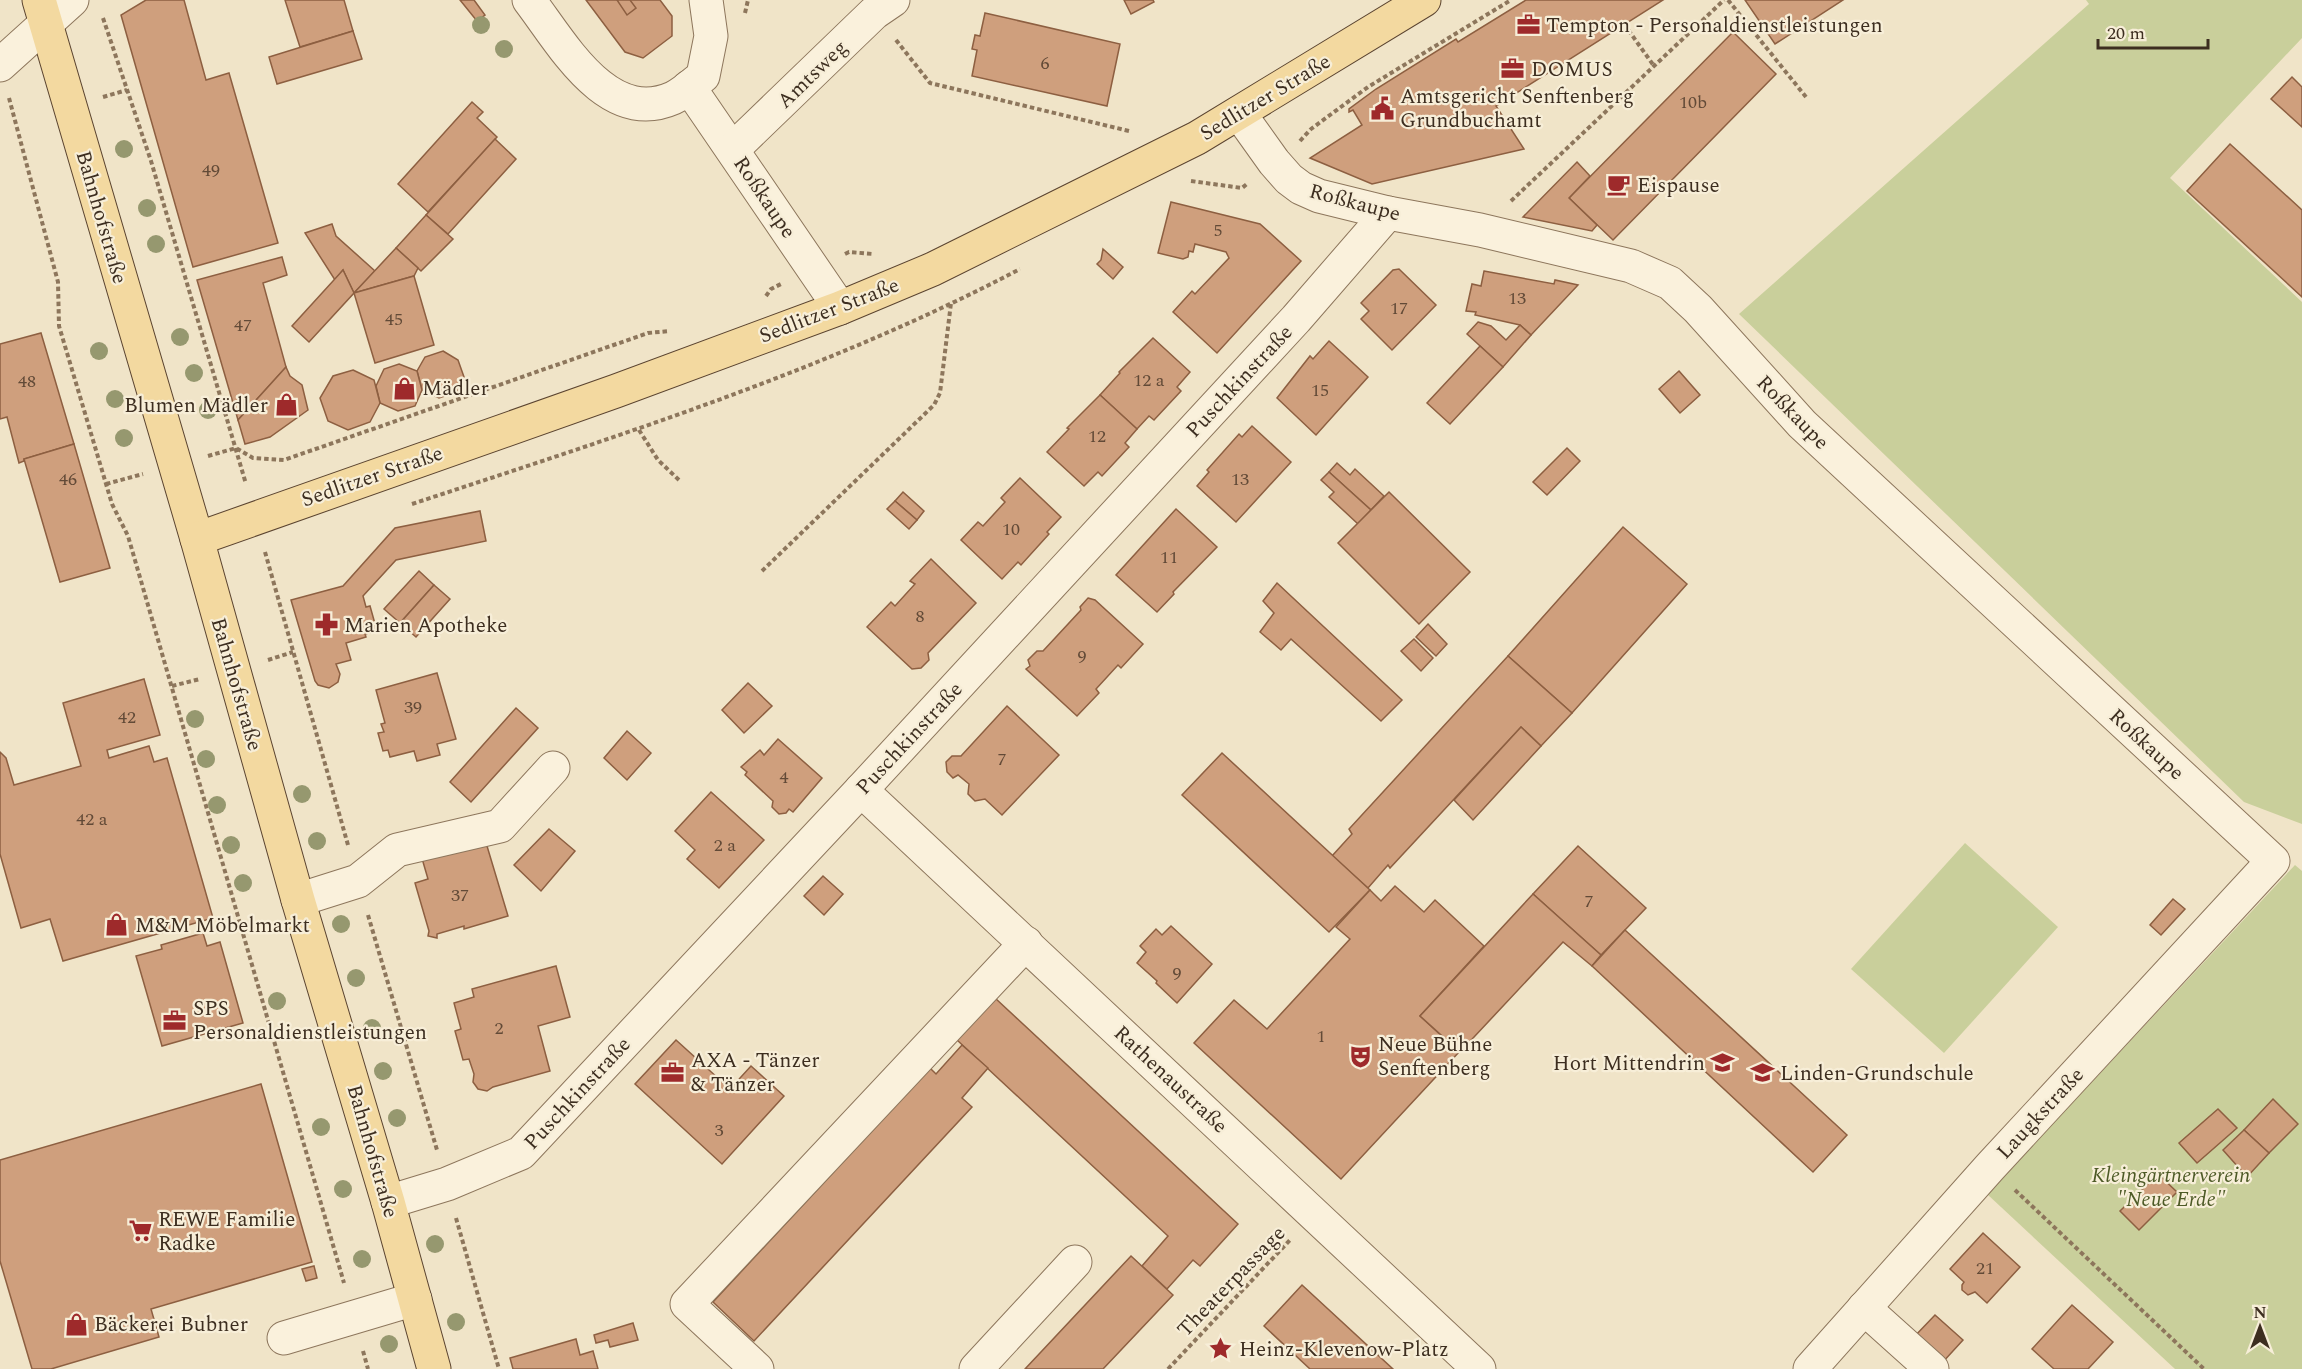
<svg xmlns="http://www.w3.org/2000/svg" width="2302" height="1369" viewBox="0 0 2302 1369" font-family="Spectral,serif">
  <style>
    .green { fill: #c9cf9b }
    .building { fill: #cf9f7d; stroke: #8d5f41; stroke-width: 1.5 }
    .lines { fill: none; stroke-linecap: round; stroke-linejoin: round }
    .minor-casing { stroke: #8d765c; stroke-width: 35 }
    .major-casing { stroke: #5b4430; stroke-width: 35 }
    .path { stroke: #8d765c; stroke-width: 4; stroke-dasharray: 4.5 3; stroke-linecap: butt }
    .minor { stroke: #faf1dc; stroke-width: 33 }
    .major { stroke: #f3d9a0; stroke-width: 33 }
    .tree { fill: #96986f }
    .labels { text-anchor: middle; stroke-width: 4.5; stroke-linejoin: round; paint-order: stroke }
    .number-label { font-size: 18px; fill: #624a37 }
    .poi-label { font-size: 21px; fill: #3d2e20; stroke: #f7eed8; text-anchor: start }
    .street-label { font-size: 21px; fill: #3d2e20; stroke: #f7eed8 }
    .park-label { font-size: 21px; font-style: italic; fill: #4d5a26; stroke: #f7eed8 }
  </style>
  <rect width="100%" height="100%" fill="#f0e4c8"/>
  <g class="green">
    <polygon points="2086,0 2302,0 2302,38 2170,178 2302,302 2302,824 2244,802 1739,314 2089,4"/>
    <polygon points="1965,843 2058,927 1944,1053 1851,969"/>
    <polygon points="2295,865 2302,871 2302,1369 2175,1369 1987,1194"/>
  </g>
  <g class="building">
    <polygon points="146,0 184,0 206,80 229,73 278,243 193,267 121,15"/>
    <polygon points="285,0 344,0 353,31 300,47"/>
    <polygon points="460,0 474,0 485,15 477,21"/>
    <polygon points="586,0 660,0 672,16 672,36 643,58 625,52"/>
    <polygon points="617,0 630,0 636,8 627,15"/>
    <polygon points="1124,0 1153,0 1154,2 1131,14"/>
    <polygon points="1526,0 1663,0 1496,106 1524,149 1372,184 1310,158 1362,125 1353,110 1349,112 1349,109 1376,89 1456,39 1458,42"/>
    <polygon points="1745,0 1843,0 1775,44"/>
    <polygon points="985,13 1120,44 1107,106 972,76 977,50 972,49 975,35 980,36"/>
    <polygon points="353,31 362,59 277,84 269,57"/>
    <polygon points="1733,32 1776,74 1613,240 1569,198"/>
    <polygon points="2292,77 2302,87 2302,127 2271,99"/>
    <polygon points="472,102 483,112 477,118 497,137 428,212 398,184"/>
    <polygon points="495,139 516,159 448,234 426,215"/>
    <polygon points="2230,144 2302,210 2302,297 2187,191"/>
    <polygon points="1577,162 1590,176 1569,198 1597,225 1592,231 1523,217"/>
    <polygon points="1171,202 1260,224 1301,261 1217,353 1173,312 1192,291 1195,294 1229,258 1226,252 1195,244 1193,252 1189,251 1188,257 1183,259 1158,253"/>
    <polygon points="426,215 453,239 421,271 396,248"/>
    <polygon points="332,224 336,236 375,271 354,293 343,270 335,280 305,233"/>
    <polygon points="396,248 418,268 414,276 354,293"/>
    <polygon points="1103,249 1123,267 1113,279 1097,264 1101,260"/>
    <polygon points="282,257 287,275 263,283 286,367 238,420 197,280"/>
    <polygon points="1399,269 1436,305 1392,350 1361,319 1369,311 1361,303 1393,270"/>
    <polygon points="343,270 354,293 309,342 292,326"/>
    <polygon points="1484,271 1554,284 1555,280 1578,285 1531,335 1520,325 1475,315 1476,312 1466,311 1472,284 1481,286"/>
    <polygon points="414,276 434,345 375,363 354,293"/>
    <polygon points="1478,322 1491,326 1506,340 1520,325 1531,335 1503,367 1467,334"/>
    <polygon points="41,333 74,444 24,459 24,461 19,463 7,417 0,419 0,344"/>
    <polygon points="1153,338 1190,372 1177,387 1181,391 1154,420 1149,416 1137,429 1100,395 1120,373 1119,372"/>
    <polygon points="1329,341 1368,377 1316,435 1277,398 1310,356 1313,359"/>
    <polygon points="1480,346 1503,367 1450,424 1427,403"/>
    <polygon points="443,351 458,360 464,377 457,392 439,398 422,390 417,371 425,357"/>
    <polygon points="399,364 417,371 422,390 415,406 398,411 380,403 376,386 384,369"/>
    <polygon points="286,367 290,376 302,385 308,410 270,437 245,444 238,420"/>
    <polygon points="353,370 374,380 380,403 370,422 348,430 328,421 320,398 333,376"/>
    <polygon points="1679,371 1700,395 1680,413 1659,389"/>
    <polygon points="1100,395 1137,429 1125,443 1129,447 1102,476 1098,472 1084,486 1047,452 1069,429 1067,428"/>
    <polygon points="1252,426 1291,462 1236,522 1197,486 1209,472 1207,470 1239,434 1242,437"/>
    <polygon points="74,444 110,568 60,582 24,459"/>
    <polygon points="1567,448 1580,461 1547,495 1533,482"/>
    <polygon points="1337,463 1350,475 1355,469 1384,496 1371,510 1329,472"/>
    <polygon points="1329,472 1371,510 1358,524 1329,497 1334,492 1321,480"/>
    <polygon points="1020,478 1061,517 1047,532 1049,534 1021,565 1018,562 1002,579 961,540 978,522 983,526 1005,502 1001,498"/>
    <polygon points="903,492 924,511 917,520 895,501"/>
    <polygon points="1389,492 1470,572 1419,624 1338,543"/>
    <polygon points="895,501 917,520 909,529 887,509"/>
    <polygon points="1176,509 1217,547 1173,592 1174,594 1157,612 1116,575"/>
    <polygon points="480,511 486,541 396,560 363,596 366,607 370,606 377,631 365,634 366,637 346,643 351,660 336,664 340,674 338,682 329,688 318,685 315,681 291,600 343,586 395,528"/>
    <polygon points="1623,527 1687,584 1572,713 1508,656"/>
    <polygon points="931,559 976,603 928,653 929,660 921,668 912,669 867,627 891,602 895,606 915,584 910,581"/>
    <polygon points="419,571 434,585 400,623 384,609"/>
    <polygon points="1277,583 1402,700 1381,721 1291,639 1281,650 1260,632 1274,613 1263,601"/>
    <polygon points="434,585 450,599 416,637 400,623"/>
    <polygon points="1088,598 1095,600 1143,644 1121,668 1118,665 1096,689 1099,693 1077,716 1026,669 1030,666 1028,660 1037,651 1043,651 1081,610 1080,607"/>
    <polygon points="1428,624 1447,644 1436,656 1416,637"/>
    <polygon points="1414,639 1433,658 1421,671 1401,651"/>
    <polygon points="1508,656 1572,713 1541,746 1521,727 1390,868 1388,865 1368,888 1332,856 1352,834 1349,829"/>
    <polygon points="437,673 456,739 437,744 440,755 417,761 414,751 390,757 388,750 383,751 378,733 384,732 381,724 385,723 376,690"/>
    <polygon points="144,679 160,735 107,750 109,758 149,746 154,762 167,758 213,918 63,961 50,919 21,928 0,854 0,752 6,758 14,785 81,766 63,703"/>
    <polygon points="748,683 772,706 744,733 722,710"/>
    <polygon points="1007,706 1059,755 1002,815 985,799 975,801 968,794 969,784 958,775 953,778 947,772 946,762 952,756 961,756"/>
    <polygon points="516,708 538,728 471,802 450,782"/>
    <polygon points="1521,727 1541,746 1473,820 1454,800"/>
    <polygon points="627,731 651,753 627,780 604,758"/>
    <polygon points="778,739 822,778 793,812 789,809 786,813 779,814 772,807 773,801 745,775 747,772 741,767 760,750 764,755"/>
    <polygon points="1222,753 1370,890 1329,932 1182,795"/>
    <polygon points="711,792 764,840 719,888 687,859 695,850 675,831"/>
    <polygon points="549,829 575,851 541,891 514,865"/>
    <polygon points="484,836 508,916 464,929 464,926 437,934 437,938 428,936 429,931 415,883 428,879 421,855"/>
    <polygon points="1578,846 1646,908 1601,955 1533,894"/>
    <polygon points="823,876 843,894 824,915 804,896"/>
    <polygon points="1395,886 1424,912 1435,900 1484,946 1420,1016 1459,1052 1341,1179 1194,1043 1234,1000 1267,1029 1350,939 1336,927 1370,890 1381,901"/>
    <polygon points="1533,894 1601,955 1592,966 1563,942 1460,1052 1420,1016"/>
    <polygon points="2173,899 2185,909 2161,935 2150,925"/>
    <polygon points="1171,926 1212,964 1177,1003 1156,983 1157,981 1137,963 1146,952 1140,946 1156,929 1162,935"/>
    <polygon points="1625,930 1847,1135 1813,1172 1592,966"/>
    <polygon points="203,933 207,946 220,942 243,1023 162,1046 136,956 162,949 161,945"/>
    <polygon points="556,966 570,1017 538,1026 550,1071 493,1087 487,1091 478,1089 473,1082 474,1074 469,1059 463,1060 455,1031 461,1029 454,1003 474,997 472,989"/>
    <polygon points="995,998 1238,1224 1200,1266 1193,1260 1167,1289 1142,1266 1168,1236 957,1040"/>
    <polygon points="676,1040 730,1089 751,1066 784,1096 722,1164 635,1084"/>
    <polygon points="962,1045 988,1068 962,1098 972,1107 754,1341 713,1302 930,1068 936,1074"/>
    <polygon points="261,1084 312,1262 151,1309 159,1337 51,1369 32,1369 0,1261 0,1160"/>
    <polygon points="2273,1099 2298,1124 2269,1153 2244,1130"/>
    <polygon points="2218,1109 2237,1128 2197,1163 2179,1143"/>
    <polygon points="2244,1130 2269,1153 2247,1177 2223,1150"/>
    <polygon points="2158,1174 2177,1192 2139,1230 2120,1211"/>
    <polygon points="1983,1233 2020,1267 1987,1303 1975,1292 1968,1295 1962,1290 1962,1285 1964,1282 1950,1269"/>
    <polygon points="1131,1256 1173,1295 1103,1369 1025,1369"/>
    <polygon points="314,1266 317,1278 306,1281 302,1269"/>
    <polygon points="1302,1285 1393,1369 1310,1369 1264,1326"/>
    <polygon points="2072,1305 2113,1342 2088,1369 2054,1369 2032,1349"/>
    <polygon points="1935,1315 1963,1340 1942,1363 1914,1337"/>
    <polygon points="633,1323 638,1340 610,1347 608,1340 596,1343 594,1335"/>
    <polygon points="576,1339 580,1355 593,1351 598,1369 513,1369 510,1358"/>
  </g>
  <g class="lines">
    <defs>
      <g id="minor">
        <path d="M529,0C562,43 607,127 673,98C684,93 694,83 703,76L711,36L706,0"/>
        <polyline points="0,65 72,0"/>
        <polyline points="689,87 840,308"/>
        <polyline points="1239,113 1274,162 1289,179 1301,188 1319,196 1388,213 1480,230 1631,266 1670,283 1698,309 1802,424 2273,861 1990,1167 1810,1369"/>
        <polyline points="733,149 874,13 893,0"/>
        <polyline points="861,790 1479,1369"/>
        <polyline points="298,900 358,881 397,850 500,826 553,768"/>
        <polyline points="388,1202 447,1184 521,1153 861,790 1296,319 1388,213"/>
        <polyline points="1864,1308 1932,1369"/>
        <polyline points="284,1338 415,1299"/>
        <polyline points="757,1369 687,1304 1026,943"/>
        <polyline points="976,1369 1075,1262"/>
      </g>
      <g id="major">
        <polyline points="39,0 197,539 298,900 388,1202 434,1369"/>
        <polyline points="197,539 616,391 840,308 933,269 1197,138 1424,0"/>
      </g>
    </defs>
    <use href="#minor" class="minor-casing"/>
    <use href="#major" class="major-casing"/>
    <g class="path">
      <polyline points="1728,0 1806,97"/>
      <polyline points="745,13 748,0"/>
      <polyline points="103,18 151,161 246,484"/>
      <polyline points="1624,24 1654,66"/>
      <polyline points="896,40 930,83 1129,131"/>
      <polyline points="103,97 127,90"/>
      <polyline points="9,98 58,282 59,326 112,504 128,536 344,1283"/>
      <polyline points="1300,141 1311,129 1368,87 1511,0"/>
      <polyline points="1191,181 1242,188 1248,183"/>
      <polyline points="1511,201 1724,0"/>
      <polyline points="845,254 849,252 873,254"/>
      <polyline points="766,296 771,289 781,284"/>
      <polyline points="639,430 658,460 681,482"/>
      <polyline points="208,456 236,448 253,458 284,460 648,333 670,331"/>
      <polyline points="106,484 143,474"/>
      <path d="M412,504C618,436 828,370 1020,269"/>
      <polyline points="265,552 348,845"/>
      <polyline points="762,571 934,405 940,393 951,303"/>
      <polyline points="268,660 293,652"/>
      <polyline points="172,686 200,679"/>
      <polyline points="368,915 437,1150"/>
      <polyline points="2015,1190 2204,1369"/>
      <polyline points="456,1218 499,1369"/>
      <polyline points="363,1351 368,1369"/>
      <polyline points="1168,1369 1291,1239"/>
    </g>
    <use href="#minor" class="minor"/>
    <use href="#major" class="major"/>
  </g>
  <g class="tree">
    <circle cx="481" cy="25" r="9"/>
    <circle cx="504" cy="49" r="9"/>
    <circle cx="124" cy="149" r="9"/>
    <circle cx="147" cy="208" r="9"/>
    <circle cx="156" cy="244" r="9"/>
    <circle cx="180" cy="337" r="9"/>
    <circle cx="99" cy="351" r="9"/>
    <circle cx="194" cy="373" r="9"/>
    <circle cx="115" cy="399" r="9"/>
    <circle cx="208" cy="410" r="9"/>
    <circle cx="124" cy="438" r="9"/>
    <circle cx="195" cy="719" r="9"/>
    <circle cx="206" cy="759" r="9"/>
    <circle cx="302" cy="794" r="9"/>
    <circle cx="217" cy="805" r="9"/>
    <circle cx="317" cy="841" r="9"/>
    <circle cx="231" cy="845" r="9"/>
    <circle cx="243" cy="883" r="9"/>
    <circle cx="341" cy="924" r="9"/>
    <circle cx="356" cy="978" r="9"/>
    <circle cx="277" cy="1001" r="9"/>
    <circle cx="372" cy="1028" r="9"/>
    <circle cx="383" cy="1071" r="9"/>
    <circle cx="397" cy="1118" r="9"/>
    <circle cx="321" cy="1127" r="9"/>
    <circle cx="343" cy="1189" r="9"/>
    <circle cx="435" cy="1244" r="9"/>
    <circle cx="362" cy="1259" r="9"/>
    <circle cx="456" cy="1322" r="9"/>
    <circle cx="389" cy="1344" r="9"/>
  </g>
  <defs>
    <symbol id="office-bare" viewBox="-9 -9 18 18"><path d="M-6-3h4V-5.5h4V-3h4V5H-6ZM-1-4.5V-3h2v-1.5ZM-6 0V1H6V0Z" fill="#9e2a2b" stroke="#f7eed8" stroke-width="2.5" paint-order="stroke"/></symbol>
    <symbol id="civic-bare" viewBox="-9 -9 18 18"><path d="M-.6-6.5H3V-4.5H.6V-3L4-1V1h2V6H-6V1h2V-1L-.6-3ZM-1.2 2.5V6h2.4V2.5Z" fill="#9e2a2b" stroke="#f7eed8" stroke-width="2.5" paint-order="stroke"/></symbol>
    <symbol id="cafe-bare" viewBox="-9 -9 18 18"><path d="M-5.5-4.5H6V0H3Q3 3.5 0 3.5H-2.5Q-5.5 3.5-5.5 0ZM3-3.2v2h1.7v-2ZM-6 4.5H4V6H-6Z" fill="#9e2a2b" stroke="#f7eed8" stroke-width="2.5" paint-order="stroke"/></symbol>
    <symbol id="shop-bare" viewBox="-9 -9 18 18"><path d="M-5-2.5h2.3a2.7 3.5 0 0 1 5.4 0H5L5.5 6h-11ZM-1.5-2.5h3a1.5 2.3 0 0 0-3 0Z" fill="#9e2a2b" stroke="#f7eed8" stroke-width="2.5" paint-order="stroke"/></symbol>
    <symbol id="pharmacy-bare" viewBox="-9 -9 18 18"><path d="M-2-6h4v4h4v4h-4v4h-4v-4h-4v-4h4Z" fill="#9e2a2b" stroke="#f7eed8" stroke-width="2.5" paint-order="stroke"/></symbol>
    <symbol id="theatre-bare" viewBox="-9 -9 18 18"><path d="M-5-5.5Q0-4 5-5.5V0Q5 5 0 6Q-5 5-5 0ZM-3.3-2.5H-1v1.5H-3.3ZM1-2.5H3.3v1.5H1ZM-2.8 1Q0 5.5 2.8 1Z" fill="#9e2a2b" stroke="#f7eed8" stroke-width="2.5" paint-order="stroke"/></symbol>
    <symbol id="school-bare" viewBox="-9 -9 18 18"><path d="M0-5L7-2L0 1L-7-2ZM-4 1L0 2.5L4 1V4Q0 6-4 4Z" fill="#9e2a2b" stroke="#f7eed8" stroke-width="2.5" paint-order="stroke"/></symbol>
    <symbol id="supermarket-bare" viewBox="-9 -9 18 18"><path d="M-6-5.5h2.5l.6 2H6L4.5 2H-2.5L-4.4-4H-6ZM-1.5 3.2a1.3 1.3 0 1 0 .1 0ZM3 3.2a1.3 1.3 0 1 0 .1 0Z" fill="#9e2a2b" stroke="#f7eed8" stroke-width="2.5" paint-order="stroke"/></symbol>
    <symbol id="sight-bare" viewBox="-9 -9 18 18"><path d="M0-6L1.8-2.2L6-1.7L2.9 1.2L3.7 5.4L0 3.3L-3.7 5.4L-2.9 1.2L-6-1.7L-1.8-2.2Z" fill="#9e2a2b" stroke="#f7eed8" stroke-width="2.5" paint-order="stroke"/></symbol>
  </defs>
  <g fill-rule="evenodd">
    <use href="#office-bare" x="1512" y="8" width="33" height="33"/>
    <use href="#office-bare" x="1496" y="52" width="33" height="33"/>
    <use href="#civic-bare" x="1366" y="92" width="33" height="33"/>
    <use href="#cafe-bare" x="1602" y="168" width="33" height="33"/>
    <use href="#shop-bare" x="388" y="372" width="33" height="33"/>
    <use href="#shop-bare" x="270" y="388" width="33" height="33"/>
    <use href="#pharmacy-bare" x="310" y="608" width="33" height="33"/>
    <use href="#shop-bare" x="100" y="908" width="33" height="33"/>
    <use href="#office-bare" x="158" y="1004" width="33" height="33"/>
    <use href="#theatre-bare" x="1344" y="1040" width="33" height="33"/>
    <use href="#school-bare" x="1706" y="1046" width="33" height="33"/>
    <use href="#office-bare" x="656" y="1056" width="33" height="33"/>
    <use href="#school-bare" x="1746" y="1056" width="33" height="33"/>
    <use href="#supermarket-bare" x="124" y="1214" width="33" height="33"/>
    <use href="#shop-bare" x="60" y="1308" width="33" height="33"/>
    <use href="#sight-bare" x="1204" y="1332" width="33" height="33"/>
  </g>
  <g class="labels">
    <g class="number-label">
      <text x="1045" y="69">6</text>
      <text x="1693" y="108">10b</text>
      <text x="211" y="176">49</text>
      <text x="1218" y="236">5</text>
      <text x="1517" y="304">13</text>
      <text x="1399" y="314">17</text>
      <text x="394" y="325">45</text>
      <text x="243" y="331">47</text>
      <text x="1149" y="386">12 a</text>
      <text x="27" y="387">48</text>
      <text x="1320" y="396">15</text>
      <text x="1097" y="442">12</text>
      <text x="68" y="485">46</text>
      <text x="1240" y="485">13</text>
      <text x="1011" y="535">10</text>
      <text x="1169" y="563">11</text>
      <text x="920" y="622">8</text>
      <text x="1082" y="662">9</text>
      <text x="413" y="713">39</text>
      <text x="127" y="723">42</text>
      <text x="1002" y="765">7</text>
      <text x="784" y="783">4</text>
      <text x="92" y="825">42 a</text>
      <text x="725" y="851">2 a</text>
      <text x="460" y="901">37</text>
      <text x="1589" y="907">7</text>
      <text x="1177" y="979">9</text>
      <text x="499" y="1034">2</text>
      <text x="1321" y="1042">1</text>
      <text x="719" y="1136">3</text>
      <text x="1985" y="1274">21</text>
    </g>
    <g class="poi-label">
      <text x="1546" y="32">Tempton - Personaldienstleistungen</text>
      <text x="1531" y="76">DOMUS</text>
      <text x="1400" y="103">Amtsgericht Senftenberg<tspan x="1400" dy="24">Grundbuchamt</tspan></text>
      <text x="1637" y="192">Eispause</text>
      <text x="422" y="395">Mädler</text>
      <text x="268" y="412" text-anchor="end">Blumen Mädler</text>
      <text x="344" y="632">Marien Apotheke</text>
      <text x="135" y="932">M&amp;M Möbelmarkt</text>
      <text x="193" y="1015">SPS<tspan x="193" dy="24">Personaldienstleistungen</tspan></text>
      <text x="1378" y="1051">Neue Bühne<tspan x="1378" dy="24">Senftenberg</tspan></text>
      <text x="691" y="1067">AXA - Tänzer<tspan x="691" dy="24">&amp; Tänzer</tspan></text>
      <text x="1705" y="1070" text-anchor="end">Hort Mittendrin</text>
      <text x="1780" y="1080">Linden-Grundschule</text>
      <text x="158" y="1226">REWE Familie<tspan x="158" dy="24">Radke</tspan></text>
      <text x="94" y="1331">Bäckerei Bubner</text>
      <text x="1239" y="1356">Heinz-Klevenow-Platz</text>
    </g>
    <g class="street-label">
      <text transform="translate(812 74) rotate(-44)" y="7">Amtsweg</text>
      <text transform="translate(1265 97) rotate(-31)" y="7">Sedlitzer Straße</text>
      <text transform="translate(765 197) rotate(56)" y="7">Roßkaupe</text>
      <text transform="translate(1355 202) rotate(15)" y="7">Roßkaupe</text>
      <text transform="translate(102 217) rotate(74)" y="7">Bahnhofstraße</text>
      <text transform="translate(829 310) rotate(-21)" y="7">Sedlitzer Straße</text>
      <text transform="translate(1239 381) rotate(-47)" y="7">Puschkinstraße</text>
      <text transform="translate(1793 412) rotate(46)" y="7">Roßkaupe</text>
      <text transform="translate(372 476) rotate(-19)" y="7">Sedlitzer Straße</text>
      <text transform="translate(237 684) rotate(74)" y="7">Bahnhofstraße</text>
      <text transform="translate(909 738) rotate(-47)" y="7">Puschkinstraße</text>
      <text transform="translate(2147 744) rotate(43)" y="7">Roßkaupe</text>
      <text transform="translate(1171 1079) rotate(43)" y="7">Rathenaustraße</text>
      <text transform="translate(577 1093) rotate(-47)" y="7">Puschkinstraße</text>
      <text transform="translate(2040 1113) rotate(-47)" y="7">Laugkstraße</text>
      <text transform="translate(373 1151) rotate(74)" y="7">Bahnhofstraße</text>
      <text transform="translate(1231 1281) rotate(-46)" y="7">Theaterpassage</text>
    </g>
    <g class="park-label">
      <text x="2171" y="1182">Kleingärtnerverein<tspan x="2171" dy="24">"Neue Erde"</tspan></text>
    </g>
  </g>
  <g transform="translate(2260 1327)" stroke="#f7eed8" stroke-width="4.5" paint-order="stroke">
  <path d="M0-4.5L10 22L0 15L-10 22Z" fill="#3d2e20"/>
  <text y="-9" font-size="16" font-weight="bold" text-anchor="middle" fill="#3d2e20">N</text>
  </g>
  <path d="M2098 39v9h110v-9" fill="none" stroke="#3d2e20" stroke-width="3"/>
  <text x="2107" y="39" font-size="18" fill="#3d2e20" stroke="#f7eed8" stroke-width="4.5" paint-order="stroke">20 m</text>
</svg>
